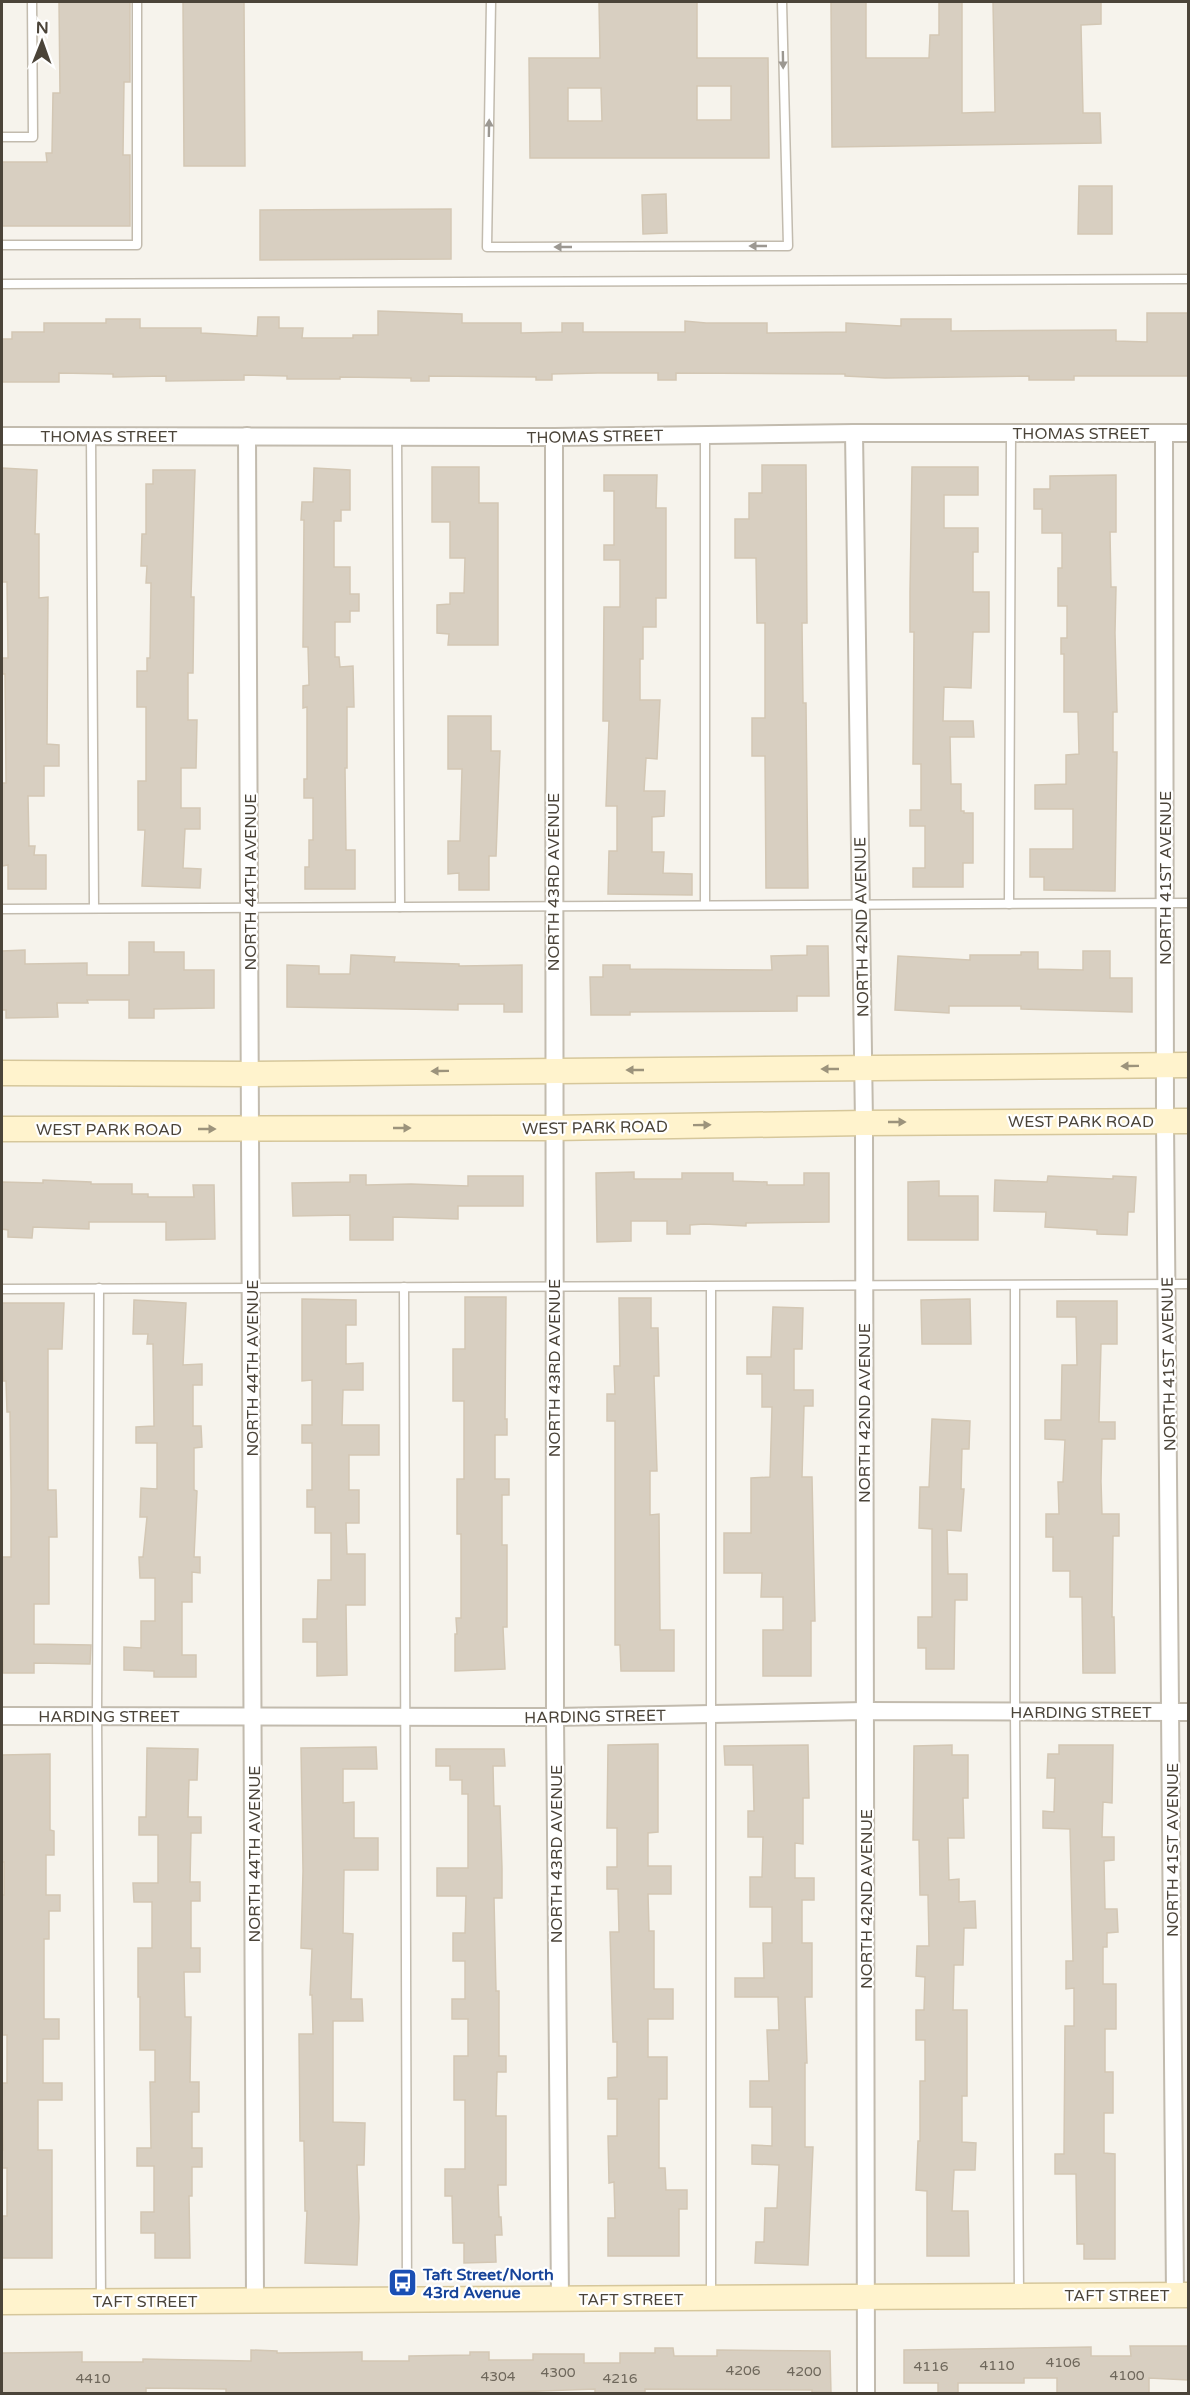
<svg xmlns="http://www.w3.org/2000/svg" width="1190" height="2395" viewBox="0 0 1190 2395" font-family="'Varela Round',sans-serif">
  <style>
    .building { fill: #d8cfc1; stroke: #d3c7b4; stroke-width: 1.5; fill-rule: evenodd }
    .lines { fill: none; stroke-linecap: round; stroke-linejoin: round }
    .lane-casing { stroke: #c2bbae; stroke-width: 11 }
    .street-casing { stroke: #c2bbae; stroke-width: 20 }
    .secondary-casing { stroke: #d6c79b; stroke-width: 27 }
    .lane { stroke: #fff; stroke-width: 8 }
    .street { stroke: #fff; stroke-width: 16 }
    .secondary { stroke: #fff3cd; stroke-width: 24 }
    .oneway { fill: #9c9892 }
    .oneway2 { fill: #9c937c }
    .labels { text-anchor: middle; stroke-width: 4.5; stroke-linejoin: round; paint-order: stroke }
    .number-label { font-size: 14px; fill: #6e675b }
    .street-label { font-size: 16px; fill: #4b4439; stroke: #fff }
    .transit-label { font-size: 16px; font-weight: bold; fill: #164399; stroke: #fff; text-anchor: start }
  </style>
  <rect width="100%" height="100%" fill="#f6f3ec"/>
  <g class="building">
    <polygon points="59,2 130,2 130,82 124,82 123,155 130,155 130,226 2,226 2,162 47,162 46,153 52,153 53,93 60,93"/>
    <polygon points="183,2 244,2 245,166 184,166"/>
    <path d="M599,2H697V58H768L769,158H530L529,58H600ZM697,86H731V120H697ZM568,88H601L602,121H568Z"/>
    <polygon points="831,2 866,2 866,58 929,58 930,35 939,35 939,2 962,2 962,113 995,112 993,2 1101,2 1101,24 1081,25 1083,113 1100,113 1101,143 832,147"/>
    <polygon points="1079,186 1112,186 1112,234 1078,234"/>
    <polygon points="666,194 667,233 643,234 642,195"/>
    <polygon points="451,209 451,259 260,260 260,210"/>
    <polygon points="378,311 462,314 462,323 521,323 521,333 562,332 562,323 583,323 583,332 685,332 685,321 706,323 767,323 767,333 846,332 846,323 901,326 901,319 951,319 951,331 1116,330 1116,341 1147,342 1147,313 1188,313 1188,376 1074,376 1074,380 1029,380 1029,376 885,378 845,376 845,374 676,373 676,380 658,380 658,373 598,373 552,374 552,380 536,380 536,377 429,376 429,381 411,381 411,378 340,377 340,379 287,379 287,376 244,375 244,380 166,381 166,376 113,377 113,374 59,373 59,382 2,382 2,339 12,339 12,332 44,332 44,323 106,323 106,319 140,319 140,328 201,328 201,333 257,336 258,317 279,317 279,328 303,328 302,338 353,338 353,335 378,335"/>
    <polygon points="762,465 806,465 807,623 802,623 803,703 806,703 808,888 766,888 765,756 752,756 752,718 765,718 765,623 757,623 756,558 735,558 735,519 749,519 749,493 762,493"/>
    <polygon points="432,467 479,467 479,503 498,503 498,645 448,645 449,634 437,633 437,605 450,604 450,593 464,593 465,558 450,558 450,522 432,522"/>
    <polygon points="912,467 978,467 978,495 944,495 944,528 978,528 978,552 973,552 973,592 989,592 989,632 973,632 971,688 944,687 943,721 973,721 974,737 950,737 951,784 961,784 961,811 964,811 964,813 973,813 973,863 963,863 963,887 913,887 913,868 925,868 925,826 910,826 910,810 921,810 921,764 913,764 914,632 910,632 910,592"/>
    <polygon points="2,468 37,470 35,534 39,534 39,598 48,597 47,744 59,745 59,766 44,766 44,796 28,796 29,846 35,846 34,855 46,855 46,889 8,889 8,865 2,866 2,783 6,783 5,674 2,674 2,658 8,658 7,582 2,582"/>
    <polygon points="314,468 350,470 350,510 341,510 341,521 334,521 334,567 350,567 350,594 359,594 359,611 350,611 350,622 335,622 335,657 339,657 340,667 353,666 354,707 347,707 347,768 345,768 346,850 355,850 355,889 305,889 305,867 309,867 309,840 313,840 313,798 304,798 304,779 307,779 307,707 303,708 303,686 309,685 308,647 303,647 304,520 301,520 302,502 313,502"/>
    <polygon points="153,470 195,470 191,597 194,597 193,673 188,673 188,720 197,720 196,768 181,768 181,808 200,808 200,829 185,829 183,868 201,869 200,888 142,886 145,830 138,830 138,781 146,781 146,707 137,707 137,671 147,671 147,658 150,658 151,583 146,583 147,566 141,566 142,534 146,534 146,484 153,484"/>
    <polygon points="604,475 657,475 656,508 666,508 666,598 656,598 656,627 643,627 643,659 640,659 640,700 660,700 657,759 646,758 644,791 665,791 664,816 652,817 652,852 664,852 663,873 692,874 692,895 608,894 609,851 617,851 617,806 606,806 609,721 603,721 604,607 620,607 620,560 604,560 604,545 614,545 614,491 604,491"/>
    <polygon points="1116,475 1116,532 1110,532 1111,587 1116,587 1115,633 1117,712 1113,712 1113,752 1117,752 1115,891 1044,890 1044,877 1030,877 1030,849 1073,849 1073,809 1035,809 1035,785 1066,784 1066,755 1079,754 1078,712 1064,712 1064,654 1061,654 1061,638 1067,638 1067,606 1058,606 1058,568 1062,568 1062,533 1042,533 1042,509 1034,509 1034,489 1050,489 1050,476"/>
    <polygon points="448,716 491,716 491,751 500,751 496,856 489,856 489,890 459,890 459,873 448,874 448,841 460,841 462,769 448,769"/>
    <polygon points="129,942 154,942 154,952 184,952 184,970 214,970 214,1008 154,1009 154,1018 129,1018 129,1000 87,1000 88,1003 57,1003 58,1017 6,1018 6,1010 2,1010 2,951 25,950 25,964 87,963 87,975 129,975"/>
    <polygon points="807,946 828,946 829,996 797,996 797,1011 630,1012 630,1015 591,1015 590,977 603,977 603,965 630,965 630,969 772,970 771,956 807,955"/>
    <polygon points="1083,951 1110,951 1110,978 1132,978 1132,1012 1021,1009 1021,1006 949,1006 949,1013 895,1010 898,956 970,960 970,955 1021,955 1021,952 1038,952 1038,969 1083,970"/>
    <polygon points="351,955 395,957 394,962 459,964 459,966 522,965 522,1012 504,1012 504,1004 458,1004 458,1010 287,1007 287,965 319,966 319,974 350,974"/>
    <polygon points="634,1172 634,1179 682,1179 682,1173 733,1173 733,1181 767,1182 767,1185 804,1185 804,1173 829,1173 829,1222 746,1223 746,1226 704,1224 690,1225 690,1234 667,1234 667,1221 631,1221 631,1241 597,1242 596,1173"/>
    <polygon points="350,1175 366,1175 366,1185 411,1184 468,1186 468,1176 523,1176 523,1206 458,1206 458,1219 393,1217 393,1240 350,1240 350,1215 293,1216 292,1183 350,1182"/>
    <polygon points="1048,1176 1113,1179 1113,1176 1136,1177 1134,1212 1128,1212 1127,1235 1097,1234 1097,1230 1045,1227 1046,1212 994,1211 995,1180 1047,1182"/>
    <polygon points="43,1180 91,1182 91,1184 132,1184 132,1194 148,1194 148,1197 194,1197 193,1185 214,1185 215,1239 166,1240 166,1222 89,1222 89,1229 33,1227 32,1238 8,1237 8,1230 2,1229 2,1182 43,1183"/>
    <polygon points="939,1181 939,1196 978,1196 978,1240 908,1240 908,1182"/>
    <polygon points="465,1297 506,1297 505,1419 507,1419 507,1435 495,1435 495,1479 509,1479 509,1495 502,1495 502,1545 507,1545 507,1627 503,1627 505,1669 455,1671 455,1634 457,1634 456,1618 461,1618 461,1534 457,1534 457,1479 464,1479 464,1401 453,1401 453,1349 465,1349"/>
    <polygon points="619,1298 651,1298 651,1328 658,1328 659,1376 654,1376 657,1471 650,1471 650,1515 659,1514 660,1630 674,1630 674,1671 621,1671 620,1645 615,1645 615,1421 607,1421 607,1394 615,1394 614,1366 620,1366"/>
    <polygon points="302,1299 356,1300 356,1325 346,1325 346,1364 363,1363 363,1390 343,1390 342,1425 379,1425 379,1455 349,1455 349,1490 359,1490 359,1523 346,1523 347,1554 365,1554 365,1605 346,1605 347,1675 317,1676 317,1642 303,1642 303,1619 317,1619 318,1580 331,1580 331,1533 315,1533 315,1507 307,1507 307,1490 312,1490 312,1443 302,1443 302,1425 312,1425 312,1380 302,1381"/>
    <polygon points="970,1299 971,1344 922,1344 921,1300"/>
    <polygon points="134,1300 186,1303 183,1365 202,1364 202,1385 193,1385 193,1426 201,1426 202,1447 194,1448 194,1490 197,1491 194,1557 200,1557 200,1573 192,1572 192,1602 182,1602 182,1655 196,1655 196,1677 154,1677 154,1671 124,1670 124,1647 141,1648 141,1621 155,1621 155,1578 140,1578 139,1557 143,1557 147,1517 140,1517 141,1488 157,1489 157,1443 136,1443 136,1427 154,1426 153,1344 147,1344 148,1334 133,1334"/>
    <polygon points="1057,1301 1117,1301 1117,1344 1101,1344 1099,1422 1115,1422 1115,1439 1102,1439 1101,1481 1102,1514 1119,1514 1119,1536 1113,1536 1112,1617 1114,1617 1115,1673 1083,1673 1082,1597 1070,1597 1070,1571 1053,1571 1053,1537 1046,1537 1046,1514 1059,1514 1058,1482 1063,1482 1065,1440 1045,1439 1045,1420 1061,1420 1062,1365 1077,1365 1076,1317 1057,1317"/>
    <polygon points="2,1303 64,1303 62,1349 48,1349 48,1490 56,1490 57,1537 49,1537 49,1604 34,1604 34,1644 91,1645 90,1664 34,1663 34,1673 3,1673 2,1557 11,1557 11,1491 10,1412 7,1412 6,1381 3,1381"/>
    <polygon points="773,1307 803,1308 802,1349 794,1349 794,1390 813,1390 813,1406 804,1406 802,1477 812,1477 815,1621 811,1621 811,1676 763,1676 763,1630 783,1630 783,1597 761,1597 762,1573 724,1573 724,1533 751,1533 751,1478 770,1477 772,1407 762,1407 762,1374 747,1374 747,1357 771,1357"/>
    <polygon points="932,1419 970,1421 969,1449 962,1449 961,1489 964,1489 961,1531 947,1530 948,1574 967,1574 967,1600 955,1600 954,1669 926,1669 926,1648 918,1648 918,1617 932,1617 932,1529 919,1528 920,1487 929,1487"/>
    <polygon points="658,1744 658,1832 648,1833 648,1866 671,1866 671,1894 648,1894 649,1931 654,1931 654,1989 673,1989 673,2019 648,2019 648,2057 667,2057 667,2099 659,2099 659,2168 665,2168 666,2190 687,2190 687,2209 679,2209 679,2256 608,2256 608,2218 615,2218 614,2182 609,2183 608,2136 617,2136 617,2099 608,2099 608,2078 617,2077 617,2042 613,2042 610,1932 619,1932 618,1889 607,1889 607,1867 617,1867 617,1828 607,1828 608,1745"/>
    <polygon points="808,1745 809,1798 803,1798 803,1844 795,1843 795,1878 814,1878 814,1900 802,1900 802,1943 812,1943 812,1997 805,1997 807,2063 805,2063 805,2147 813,2147 808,2265 755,2263 756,2242 764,2242 765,2208 777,2208 779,2165 752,2164 752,2145 772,2146 772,2107 750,2107 750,2081 769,2081 767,2030 779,2030 778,1997 735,1997 735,1978 764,1978 763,1943 772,1943 772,1907 750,1907 750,1877 762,1877 763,1837 748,1837 748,1811 754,1811 753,1765 725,1765 724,1746"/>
    <polygon points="952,1745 952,1755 968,1755 968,1798 963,1798 964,1838 948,1838 949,1880 959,1879 959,1902 975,1901 976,1928 964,1928 963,1965 954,1965 953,2010 967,2010 967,2096 962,2096 962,2142 976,2143 975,2170 954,2170 952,2211 968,2211 969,2256 927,2256 927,2191 916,2190 918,2141 920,2141 920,2081 925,2081 925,2040 916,2040 916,2010 924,2010 925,1977 916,1976 917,1946 929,1946 928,1895 920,1895 919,1840 913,1840 914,1746"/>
    <polygon points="1059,1745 1113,1745 1112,1803 1103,1802 1102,1837 1114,1837 1114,1860 1104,1861 1105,1909 1117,1909 1118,1932 1107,1933 1107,1947 1103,1947 1103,1984 1116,1984 1116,2029 1105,2029 1105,2072 1113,2072 1113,2113 1104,2113 1104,2153 1115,2154 1115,2259 1084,2259 1084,2244 1077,2244 1076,2174 1055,2174 1055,2154 1064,2154 1065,2026 1074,2026 1074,1988 1066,1989 1066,1961 1073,1961 1070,1829 1043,1828 1043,1811 1054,1812 1055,1778 1047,1778 1048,1754 1059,1754"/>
    <polygon points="376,1747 377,1769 343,1769 343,1803 354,1802 354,1838 378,1838 378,1870 344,1870 343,1933 353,1934 351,1999 362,1999 363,2021 333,2021 333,2122 365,2123 364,2165 357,2165 359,2218 357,2265 305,2263 307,2211 305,2211 304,2141 300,2141 299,2034 313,2034 312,1995 310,1995 312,1949 301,1948 303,1871 301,1748"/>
    <polygon points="147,1748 198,1749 197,1780 189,1780 188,1817 201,1817 201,1833 191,1833 190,1882 200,1882 200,1901 191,1901 191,1948 200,1948 200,1972 184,1972 185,2017 191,2017 190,2082 199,2082 199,2112 192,2112 192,2148 202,2148 202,2167 192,2167 192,2196 189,2196 190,2258 155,2258 155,2233 141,2233 141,2212 154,2212 154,2166 137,2166 137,2148 151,2148 150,2082 155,2082 155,2050 140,2050 140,1997 138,1997 138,1948 152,1948 152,1902 134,1902 133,1883 158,1883 158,1835 139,1835 139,1817 146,1817"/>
    <polygon points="436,1749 504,1749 505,1766 493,1766 494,1806 500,1806 502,1868 502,1898 494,1898 496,1991 499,1991 499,2056 506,2056 506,2072 497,2072 496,2116 506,2116 506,2185 498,2185 499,2217 501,2217 502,2235 495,2235 496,2262 464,2263 464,2243 453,2243 452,2196 445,2196 445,2169 465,2169 465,2100 454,2100 454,2056 468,2056 468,2019 452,2019 452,1999 465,1999 465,1961 453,1961 453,1933 465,1933 466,1896 437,1896 437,1868 468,1868 468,1794 462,1794 462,1780 450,1780 450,1766 436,1766"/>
    <polygon points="50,1754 50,1830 54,1831 54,1855 46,1855 46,1895 60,1895 60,1911 49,1911 49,1939 44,1939 44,2019 59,2019 59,2039 43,2039 43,2083 62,2083 62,2100 38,2100 38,2150 52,2150 52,2258 2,2258 2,2216 7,2216 7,2168 2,2168 2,2150 3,2150 2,2083 7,2083 7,2035 2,2035 2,1895 4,1895 4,1862 2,1862 2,1755"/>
    <polygon points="1130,2346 1188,2346 1188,2380 1149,2378 1149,2394 1057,2394 1057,2378 1024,2378 1024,2383 958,2383 958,2394 938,2394 938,2383 904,2383 904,2350 1091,2347 1091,2356 1131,2356"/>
    <polygon points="655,2348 673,2348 674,2356 717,2356 717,2350 830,2351 831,2394 812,2394 812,2390 645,2389 645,2394 595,2394 595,2389 463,2394 226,2394 226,2389 146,2388 146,2394 2,2394 2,2353 82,2352 82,2362 143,2362 143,2359 251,2361 251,2350 277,2351 277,2353 362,2352 362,2361 409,2361 409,2356 470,2355 470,2352 489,2352 489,2360 533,2360 533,2354 584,2354 584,2363 620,2363 620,2353 655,2353"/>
  </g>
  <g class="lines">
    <defs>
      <g id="lane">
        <polyline points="491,2 487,247 788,246 782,2"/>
        <polyline points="2,137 33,137 32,2"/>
        <polyline points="2,245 137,245 137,2"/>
        <polyline points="2,284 1188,279"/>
        <polyline points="705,435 705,905"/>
        <polyline points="91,436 94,908"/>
        <polyline points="397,436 400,907"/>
        <polyline points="1009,904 1011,433"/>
        <polyline points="2,909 1188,903"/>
        <polyline points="1015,1286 1015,1712 1019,2295"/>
        <polyline points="404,1287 407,2298"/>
        <polyline points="711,1287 711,2297"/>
        <polyline points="99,1288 97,1716 101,2301"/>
        <polyline points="2,1289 1188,1284"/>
      </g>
      <g id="street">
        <polyline points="854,433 864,1123 866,2394"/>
        <polyline points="1164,433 1165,1121 1175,2295"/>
        <polyline points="2,436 554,437 854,433 1188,433"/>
        <polyline points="247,436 255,2300"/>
        <polyline points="554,437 555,1717 560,2299"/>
        <polyline points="2,1716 555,1717 865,1711 1188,1712"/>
      </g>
      <g id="secondary">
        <polyline points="2,1073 251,1074 1188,1065"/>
        <polyline points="2,1129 553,1128 864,1123 1188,1121"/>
        <polyline points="2,2302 1188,2295"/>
      </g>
    </defs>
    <use href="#lane" class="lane-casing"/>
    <use href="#street" class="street-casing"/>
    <use href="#secondary" class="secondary-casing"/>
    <use href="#lane" class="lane"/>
    <use href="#street" class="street"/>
    <use href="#secondary" class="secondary"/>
  </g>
  <defs><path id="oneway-solid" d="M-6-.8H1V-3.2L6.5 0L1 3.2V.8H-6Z" transform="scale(1.5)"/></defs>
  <g class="oneway">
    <use href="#oneway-solid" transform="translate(783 60) rotate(89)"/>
    <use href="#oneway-solid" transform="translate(489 128) rotate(-89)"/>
    <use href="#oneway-solid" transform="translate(758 246) rotate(180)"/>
    <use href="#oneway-solid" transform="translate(563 247) rotate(180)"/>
  </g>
  <g class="oneway2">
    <use href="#oneway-solid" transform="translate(1130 1066) rotate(179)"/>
    <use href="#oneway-solid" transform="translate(830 1069) rotate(180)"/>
    <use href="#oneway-solid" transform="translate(635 1070) rotate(180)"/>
    <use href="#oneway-solid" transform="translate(440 1071) rotate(179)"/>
    <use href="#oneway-solid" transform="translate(897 1122)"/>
    <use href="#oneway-solid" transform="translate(702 1125) rotate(-1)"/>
    <use href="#oneway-solid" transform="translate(402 1128)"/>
    <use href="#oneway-solid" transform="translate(207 1129)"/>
  </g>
  <defs>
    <symbol id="bus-square" viewBox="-11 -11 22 22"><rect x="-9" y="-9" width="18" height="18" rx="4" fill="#1a4fb4" stroke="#fff"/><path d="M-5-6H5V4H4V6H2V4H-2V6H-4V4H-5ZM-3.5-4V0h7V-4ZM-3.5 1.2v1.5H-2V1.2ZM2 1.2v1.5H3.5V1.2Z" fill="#fff"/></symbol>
  </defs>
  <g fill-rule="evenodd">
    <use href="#bus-square" x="386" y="2266" width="33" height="33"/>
  </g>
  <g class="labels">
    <g class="number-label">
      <text x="1063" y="2367">4106</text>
      <text x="997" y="2370">4110</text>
      <text x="931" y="2371">4116</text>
      <text x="743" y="2375">4206</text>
      <text x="804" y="2376">4200</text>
      <text x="558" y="2377">4300</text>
      <text x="1127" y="2380">4100</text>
      <text x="498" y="2381">4304</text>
      <text x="93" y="2383">4410</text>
      <text x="620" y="2383">4216</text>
    </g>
    <g class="street-label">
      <text x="1081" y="439">THOMAS STREET</text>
      <text x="109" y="442">THOMAS STREET</text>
      <text transform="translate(595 436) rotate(-1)" y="6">THOMAS STREET</text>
      <text transform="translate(1165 878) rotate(-90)" y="6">NORTH 41ST AVENUE</text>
      <text transform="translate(250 882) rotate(-90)" y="6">NORTH 44TH AVENUE</text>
      <text transform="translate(553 882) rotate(-90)" y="6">NORTH 43RD AVENUE</text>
      <text transform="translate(861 927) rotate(-91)" y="6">NORTH 42ND AVENUE</text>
      <text x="1081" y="1127">WEST PARK ROAD</text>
      <text transform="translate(595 1127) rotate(-1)" y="6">WEST PARK ROAD</text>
      <text x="109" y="1135">WEST PARK ROAD</text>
      <text transform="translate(1168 1364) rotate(-91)" y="6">NORTH 41ST AVENUE</text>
      <text transform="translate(252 1368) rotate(-90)" y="6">NORTH 44TH AVENUE</text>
      <text transform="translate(554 1368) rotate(-90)" y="6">NORTH 43RD AVENUE</text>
      <text transform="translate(864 1413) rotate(-90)" y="6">NORTH 42ND AVENUE</text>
      <text x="1081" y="1718">HARDING STREET</text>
      <text x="109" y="1722">HARDING STREET</text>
      <text transform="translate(595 1716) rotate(-1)" y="6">HARDING STREET</text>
      <text transform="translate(1172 1850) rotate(-90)" y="6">NORTH 41ST AVENUE</text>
      <text transform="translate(254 1854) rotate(-90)" y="6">NORTH 44TH AVENUE</text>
      <text transform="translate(556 1854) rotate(-90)" y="6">NORTH 43RD AVENUE</text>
      <text transform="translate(866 1899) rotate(-90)" y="6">NORTH 42ND AVENUE</text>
      <text x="1117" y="2301">TAFT STREET</text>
      <text x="631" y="2305">TAFT STREET</text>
      <text x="145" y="2307">TAFT STREET</text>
    </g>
    <g class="transit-label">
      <text x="423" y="2280">Taft Street/North<tspan x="423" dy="18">43rd Avenue</tspan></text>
    </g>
  </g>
  <rect width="1190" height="2395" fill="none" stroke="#4b4439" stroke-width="6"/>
  <g transform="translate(42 42) rotate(1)" stroke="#ffffff" stroke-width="4.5" paint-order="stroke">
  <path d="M0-4.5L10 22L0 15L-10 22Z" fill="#4b4439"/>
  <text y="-9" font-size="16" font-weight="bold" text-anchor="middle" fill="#4b4439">N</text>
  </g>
</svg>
